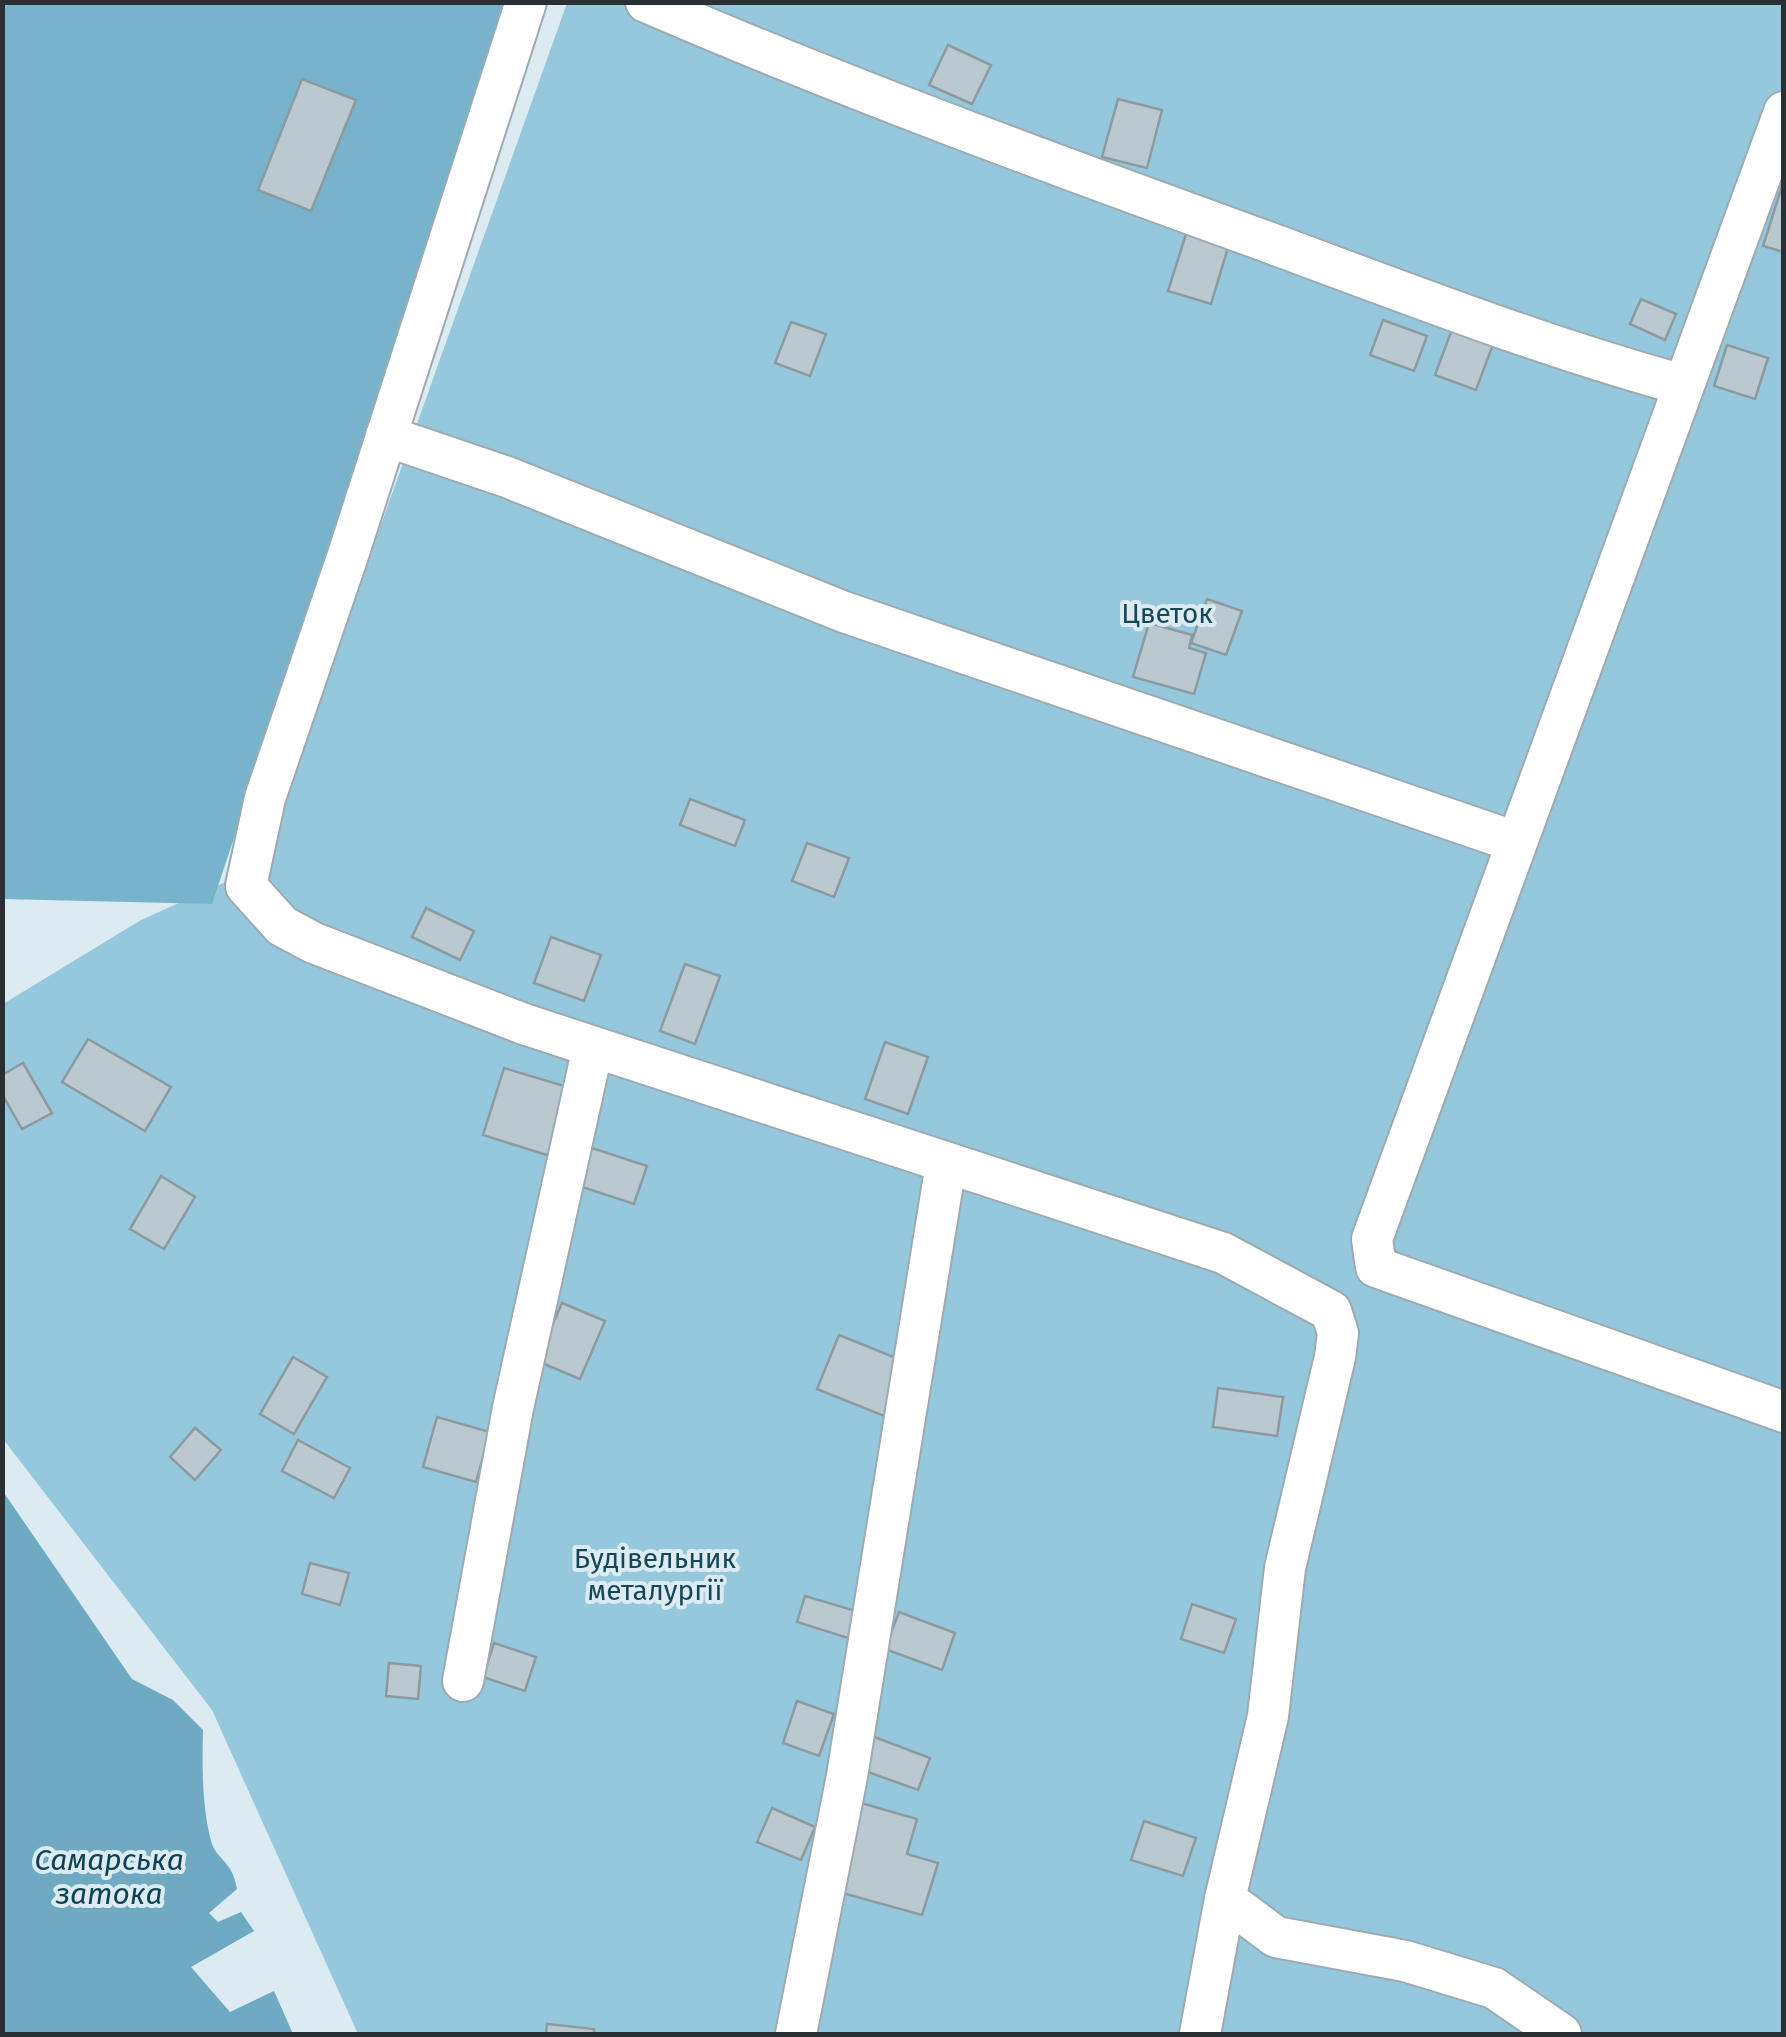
<svg xmlns="http://www.w3.org/2000/svg" width="1786" height="2037" viewBox="0 0 1786 2037" font-family="'Fira Sans',sans-serif">
  <style>
    .green { fill: #96c8dd }
    .forest { fill: #78b3cc }
    .water { fill: #6eaac2 }
    .building { fill: #bac9d0; stroke: #8c9aa0; stroke-width: 2.5 }
    .lines { fill: none; stroke-linecap: round; stroke-linejoin: round }
    .minor-casing { stroke: #9cabb1; stroke-width: 44 }
    .minor { stroke: #fff; stroke-width: 40 }
    .labels { text-anchor: middle; stroke-width: 8; stroke-linejoin: round; paint-order: stroke }
    .park-label { font-size: 28px; fill: #154759; stroke: #dcebf2 }
    .water-label { font-size: 30px; font-style: italic; fill: #0e4254; stroke: #dcebf2 }
  </style>
  <rect width="100%" height="100%" fill="#dcebf2"/>
  <polygon class="green" points="567,3 1783,3 1783,2034 358,2034 212,1710 3,1439 3,1004 141,920 259,867"/>
  <polygon class="forest" points="3,3 513,3 212,904 3,899"/>
  <path class="water" d="M2,1490L132,1679L173,1700L203,1730C202,1767 202,1806 211,1841C216,1860 232,1859 237,1889L209,1913L218,1922L241,1912L254,1931L191,1967L230,2012L274,1991L293,2034H3Z"/>
  <g class="building">
    <polygon points="948,45 991,65 972,104 929,85"/>
    <polygon points="302,79 356,100 311,211 258,190"/>
    <polygon points="1118,99 1162,110 1147,168 1102,157"/>
    <polygon points="1784,180 1784,252 1763,246"/>
    <polygon points="1187,231 1229,244 1211,304 1168,291"/>
    <polygon points="1641,299 1676,314 1665,340 1630,324"/>
    <polygon points="1383,320 1427,336 1414,371 1370,355"/>
    <polygon points="791,322 826,334 810,376 775,363"/>
    <polygon points="1454,324 1495,339 1476,390 1435,375"/>
    <polygon points="1727,345 1768,358 1755,399 1714,386"/>
    <polygon points="1207,599 1242,611 1226,655 1191,643"/>
    <polygon points="1149,623 1192,635 1189,648 1206,653 1194,694 1133,677"/>
    <polygon points="690,799 745,820 735,846 680,825"/>
    <polygon points="807,843 849,858 834,897 792,881"/>
    <polygon points="426,908 474,931 460,960 412,937"/>
    <polygon points="551,937 601,955 584,1001 534,983"/>
    <polygon points="685,964 720,976 695,1044 660,1031"/>
    <polygon points="88,1039 171,1087 145,1131 62,1082"/>
    <polygon points="885,1042 928,1057 908,1114 865,1099"/>
    <polygon points="23,1063 52,1113 22,1129 2,1094 2,1075"/>
    <polygon points="504,1068 571,1088 550,1156 483,1135"/>
    <polygon points="592,1148 647,1166 634,1204 579,1186"/>
    <polygon points="161,1176 195,1197 164,1249 130,1229"/>
    <polygon points="562,1303 605,1321 580,1379 537,1361"/>
    <polygon points="839,1335 906,1362 884,1416 817,1389"/>
    <polygon points="293,1357 327,1377 294,1434 260,1414"/>
    <polygon points="1218,1388 1283,1397 1277,1436 1213,1427"/>
    <polygon points="437,1417 490,1432 476,1482 423,1467"/>
    <polygon points="195,1428 221,1450 195,1480 170,1457"/>
    <polygon points="298,1440 350,1468 334,1498 282,1471"/>
    <polygon points="310,1563 349,1573 340,1605 302,1594"/>
    <polygon points="805,1596 856,1611 848,1638 797,1622"/>
    <polygon points="1192,1604 1236,1619 1224,1653 1181,1639"/>
    <polygon points="899,1612 955,1633 942,1670 885,1649"/>
    <polygon points="494,1643 536,1657 525,1691 483,1677"/>
    <polygon points="389,1663 421,1666 418,1699 386,1696"/>
    <polygon points="797,1701 834,1714 819,1756 783,1743"/>
    <polygon points="869,1735 930,1758 918,1790 857,1768"/>
    <polygon points="861,1803 917,1819 907,1854 938,1863 922,1915 835,1891"/>
    <polygon points="772,1808 815,1827 801,1860 757,1842"/>
    <polygon points="1144,1821 1196,1838 1183,1876 1131,1860"/>
    <polygon points="547,2024 594,2029 594,2034 546,2034"/>
  </g>
  <g class="lines">
    <defs>
      <g id="minor">
        <polyline points="526,2 348,555 265,798 246,886 282,926 314,943 524,1024 1223,1253 1331,1311 1338,1333 1335,1357 1285,1568 1268,1716 1225,1899 1200,2034"/>
        <path d="M646,2C845,88 1050,163 1254,237C1396,289 1537,345 1683,385"/>
        <polyline points="1784,112 1372,1239 1376,1267 1784,1412"/>
        <polyline points="386,436 507,477 844,612 1516,842"/>
        <polyline points="463,1681 513,1408 593,1047"/>
        <polyline points="1225,1899 1276,1937 1405,1961 1494,1988 1561,2034"/>
        <polyline points="796,2034 847,1776 946,1164"/>
      </g>
    </defs>
    <use href="#minor" class="minor-casing"/>
    <use href="#minor" class="minor"/>
  </g>
  <g class="labels">
    <g class="park-label">
      <text x="1167" y="623">Цветок</text>
      <text x="655" y="1568">Будівельник<tspan x="655" dy="32">металургії</tspan></text>
    </g>
    <g class="water-label">
      <text x="109" y="1870">Самарська<tspan x="109" dy="34">затока</tspan></text>
    </g>
  </g>
  <rect width="1786" height="2037" fill="none" stroke="#292f32" stroke-width="10"/>
</svg>
